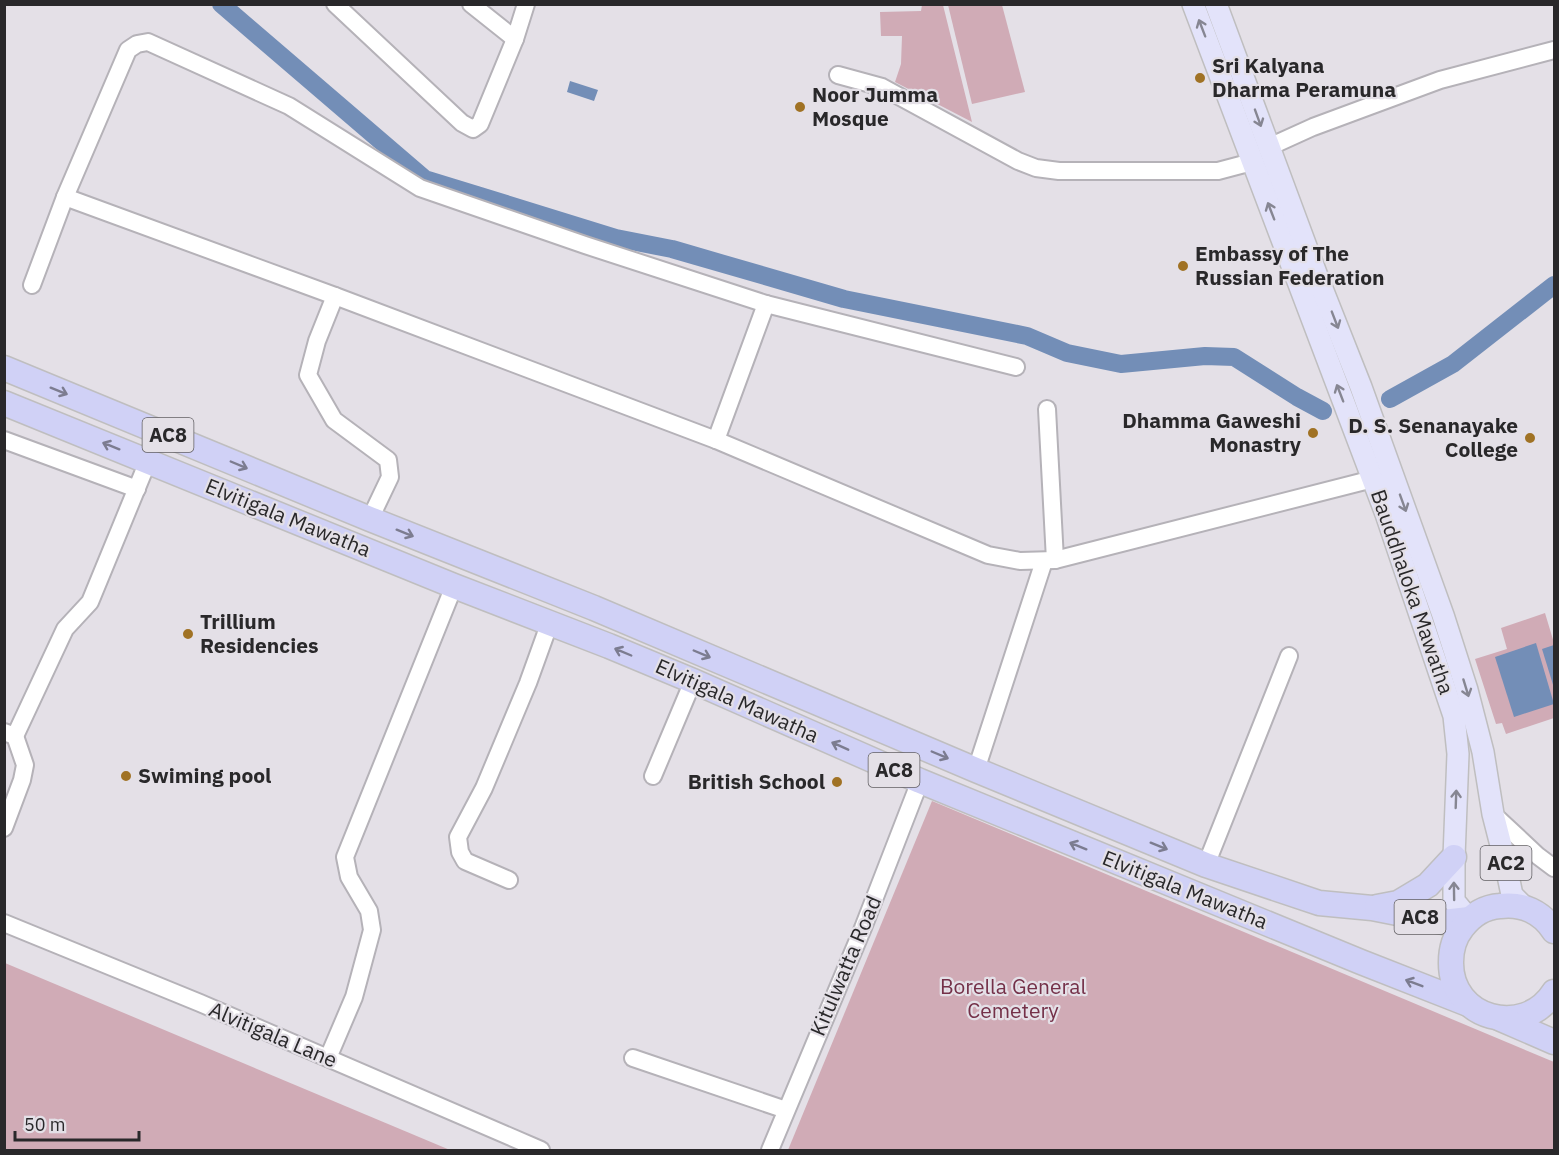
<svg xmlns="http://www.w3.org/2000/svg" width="1559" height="1155" viewBox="0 0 1559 1155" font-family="'IBM Plex Sans',sans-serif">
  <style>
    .green { fill: #d0abb6 }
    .water { fill: #738eb7 }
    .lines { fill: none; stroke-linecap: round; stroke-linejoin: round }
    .canal { stroke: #738eb7; stroke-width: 18 }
    .minor-casing { stroke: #b5b2b8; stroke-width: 20 }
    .major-casing { stroke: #bfbebf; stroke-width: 24 }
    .highway-casing { stroke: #bfbebf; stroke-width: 27 }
    .minor { stroke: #fff; stroke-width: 16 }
    .major { stroke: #e3e3fa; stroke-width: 21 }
    .highway { stroke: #d0d1f6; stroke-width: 24 }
    .oneway { stroke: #868692 }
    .oneway2 { stroke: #7c7c90 }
    .poi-dot { fill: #a07224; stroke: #e4e0e7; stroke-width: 2 }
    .labels { text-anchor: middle; stroke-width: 4.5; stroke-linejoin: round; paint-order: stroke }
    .shield { fill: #e4e0e7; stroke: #615f63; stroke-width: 1.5 }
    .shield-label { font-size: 20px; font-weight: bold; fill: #29282a }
    .poi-label { font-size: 21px; font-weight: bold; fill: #29282a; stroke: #e4e0e7; text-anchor: start }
    .street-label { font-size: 21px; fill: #29282a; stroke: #e4e0e7 }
    .park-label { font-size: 21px; fill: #743048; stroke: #e4e0e7 }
  </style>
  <rect width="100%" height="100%" fill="#e4e0e7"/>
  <g class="green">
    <polygon points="922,5 943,5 972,122 895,82 901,64 902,36 881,36 880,12 921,11"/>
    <polygon points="948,5 1002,5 1025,92 972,104"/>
    <polygon points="1545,613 1554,643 1554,718 1506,734 1502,723 1496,724 1475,659 1507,649 1501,628"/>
    <polygon points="932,801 1554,1062 1554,1150 788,1150"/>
    <polygon points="5,963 450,1150 5,1150"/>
  </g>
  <g class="water">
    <polygon points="570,81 598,90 594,101 567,92"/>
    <polygon points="1536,643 1554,704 1514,717 1495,657"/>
    <polygon points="1554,645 1554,688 1542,649"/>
  </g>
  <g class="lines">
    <g class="canal">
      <polyline points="221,4 425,179 616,238 672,249 844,299 1027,336 1067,353 1121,364 1205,356 1234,357 1297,397 1323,411"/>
      <polyline points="1390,399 1453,364 1554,285"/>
    </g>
    <defs>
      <g id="minor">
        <polyline points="335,4 462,123 473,129 480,124 515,39 526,4"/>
        <polyline points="471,4 515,39"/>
        <polyline points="838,75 882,87 1018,161 1036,168 1059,171 1218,171 1252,162"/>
        <polyline points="1269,147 1313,127 1440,80 1554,50"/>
        <polyline points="65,197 335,296 716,440 988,555 1020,561 1055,560 1373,479"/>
        <polyline points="32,285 65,197 128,50 137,44 148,42 289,106 420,188 585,245 766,304 1016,367"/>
        <polyline points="335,296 317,341 308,375 334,420 388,460 390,477 370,519"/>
        <polyline points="1047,409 1055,560"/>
        <polyline points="4,440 137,489"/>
        <polyline points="716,440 766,304"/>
        <polyline points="4,732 15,736 25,765 22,780 4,828"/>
        <polyline points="15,736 65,629 90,602 148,461"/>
        <polyline points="976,770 1044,561"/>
        <polyline points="653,776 693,681"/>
        <polyline points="1493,814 1538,856 1554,868"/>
        <polyline points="1206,865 1289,656"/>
        <polyline points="509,880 465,861 460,852 458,837 484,788 528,683 550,622"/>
        <polyline points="4,923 200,1003 541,1150"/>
        <polyline points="328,1058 354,997 372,930 369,911 349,877 345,857 454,586"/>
        <polyline points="633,1058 786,1110"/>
        <polyline points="770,1150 863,928 920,781"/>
      </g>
      <g id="major">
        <polyline points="1193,4 1386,514 1454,716 1458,754 1454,857 1454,901 1469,919"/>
        <polyline points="1216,4 1317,276 1361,387 1443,615 1467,690 1483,752 1493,814 1505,861 1512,895 1525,908"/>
      </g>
      <g id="highway">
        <polyline points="4,368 370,519 594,608 976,770 1206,865 1319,903 1372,908 1443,922 1469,919"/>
        <polyline points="4,403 454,586 609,646 693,681 920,781 1361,962 1468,1004"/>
        <polyline points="1377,907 1398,903 1428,885 1454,857"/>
        <path d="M1554,931C1542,912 1522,903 1500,906C1484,907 1471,916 1462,928C1454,938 1451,950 1451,962C1450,1019 1524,1039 1554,992"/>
        <polyline points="1501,1019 1554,1042"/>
      </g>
    </defs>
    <use href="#minor" class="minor-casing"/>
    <use href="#major" class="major-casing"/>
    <use href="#highway" class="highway-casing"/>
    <use href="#minor" class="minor"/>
    <use href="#major" class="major"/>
    <use href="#highway" class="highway"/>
  </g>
  <defs><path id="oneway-shaft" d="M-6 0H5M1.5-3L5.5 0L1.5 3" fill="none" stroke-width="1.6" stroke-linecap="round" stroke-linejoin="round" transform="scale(1.5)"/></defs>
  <g class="oneway">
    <use href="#oneway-shaft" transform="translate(1202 28) rotate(-111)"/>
    <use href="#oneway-shaft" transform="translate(1258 118) rotate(70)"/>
    <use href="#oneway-shaft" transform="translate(1271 211) rotate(-111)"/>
    <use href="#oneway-shaft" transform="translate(1335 320) rotate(69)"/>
    <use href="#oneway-shaft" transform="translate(1340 393) rotate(-111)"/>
    <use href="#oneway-shaft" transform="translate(1403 503) rotate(70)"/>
    <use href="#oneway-shaft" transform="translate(1466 688) rotate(73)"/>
    <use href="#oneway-shaft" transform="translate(1456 799) rotate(-88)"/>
    <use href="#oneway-shaft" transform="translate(1454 891) rotate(-91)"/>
  </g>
  <g class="oneway2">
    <use href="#oneway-shaft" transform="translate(59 391) rotate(22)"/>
    <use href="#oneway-shaft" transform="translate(111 446) rotate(-158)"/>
    <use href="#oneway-shaft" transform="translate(239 465) rotate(23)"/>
    <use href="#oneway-shaft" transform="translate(405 533) rotate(22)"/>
    <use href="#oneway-shaft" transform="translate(623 652) rotate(-157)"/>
    <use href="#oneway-shaft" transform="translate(702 654) rotate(23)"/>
    <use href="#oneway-shaft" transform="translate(840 746) rotate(-156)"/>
    <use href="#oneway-shaft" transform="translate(940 755) rotate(23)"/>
    <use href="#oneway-shaft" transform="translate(1078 846) rotate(-158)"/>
    <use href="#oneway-shaft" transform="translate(1159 846) rotate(22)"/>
    <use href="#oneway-shaft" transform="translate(1414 983) rotate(-159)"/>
  </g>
  <g class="poi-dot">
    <circle cx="1200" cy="78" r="6"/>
    <circle cx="800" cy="107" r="6"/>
    <circle cx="1183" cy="266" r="6"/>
    <circle cx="1313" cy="433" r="6"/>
    <circle cx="1530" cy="438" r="6"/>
    <circle cx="188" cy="634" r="6"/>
    <circle cx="126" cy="776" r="6"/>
    <circle cx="837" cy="782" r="6"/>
  </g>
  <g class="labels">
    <g class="shield">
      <rect x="142.5" y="418" width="51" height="34" rx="4.5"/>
      <rect x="868.5" y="753" width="51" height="34" rx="4.5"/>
      <rect x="1480.5" y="846" width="51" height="34" rx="4.5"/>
      <rect x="1394.5" y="900" width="51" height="34" rx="4.5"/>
    </g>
    <g class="shield-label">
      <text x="168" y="442">AC8</text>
      <text x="894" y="777">AC8</text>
      <text x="1506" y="870">AC2</text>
      <text x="1420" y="924">AC8</text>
    </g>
    <g class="poi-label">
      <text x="1212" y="73">Sri Kalyana<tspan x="1212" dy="24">Dharma Peramuna</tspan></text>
      <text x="812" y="102">Noor Jumma<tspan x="812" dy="24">Mosque</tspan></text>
      <text x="1195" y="261">Embassy of The<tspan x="1195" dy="24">Russian Federation</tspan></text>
      <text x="1301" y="428" text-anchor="end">Dhamma Gaweshi<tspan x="1301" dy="24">Monastry</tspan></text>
      <text x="1518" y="433" text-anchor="end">D. S. Senanayake<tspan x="1518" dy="24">College</tspan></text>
      <text x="200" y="629">Trillium<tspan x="200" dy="24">Residencies</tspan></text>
      <text x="138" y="783">Swiming pool</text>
      <text x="825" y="789" text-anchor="end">British School</text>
    </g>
    <g class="street-label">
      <text transform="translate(288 518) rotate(22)" y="7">Elvitigala Mawatha</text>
      <text transform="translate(1412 592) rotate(71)" y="7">Bauddhaloka Mawatha</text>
      <text transform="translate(737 701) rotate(24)" y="7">Elvitigala Mawatha</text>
      <text transform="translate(1185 890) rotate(22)" y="7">Elvitigala Mawatha</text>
      <text transform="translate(846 966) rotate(-67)" y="7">Kitulwatta Road</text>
      <text transform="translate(273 1035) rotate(23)" y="7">Alvitigala Lane</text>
    </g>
    <g class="park-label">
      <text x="1013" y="994">Borella General<tspan x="1013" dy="24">Cemetery</tspan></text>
    </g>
  </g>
  <rect width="1559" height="1155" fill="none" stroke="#29282a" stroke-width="12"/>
  <path d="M15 1131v9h124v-9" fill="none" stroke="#29282a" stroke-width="3"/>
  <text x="24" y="1131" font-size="18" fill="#29282a" stroke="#e4e0e7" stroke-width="4.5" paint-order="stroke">50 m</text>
</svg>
